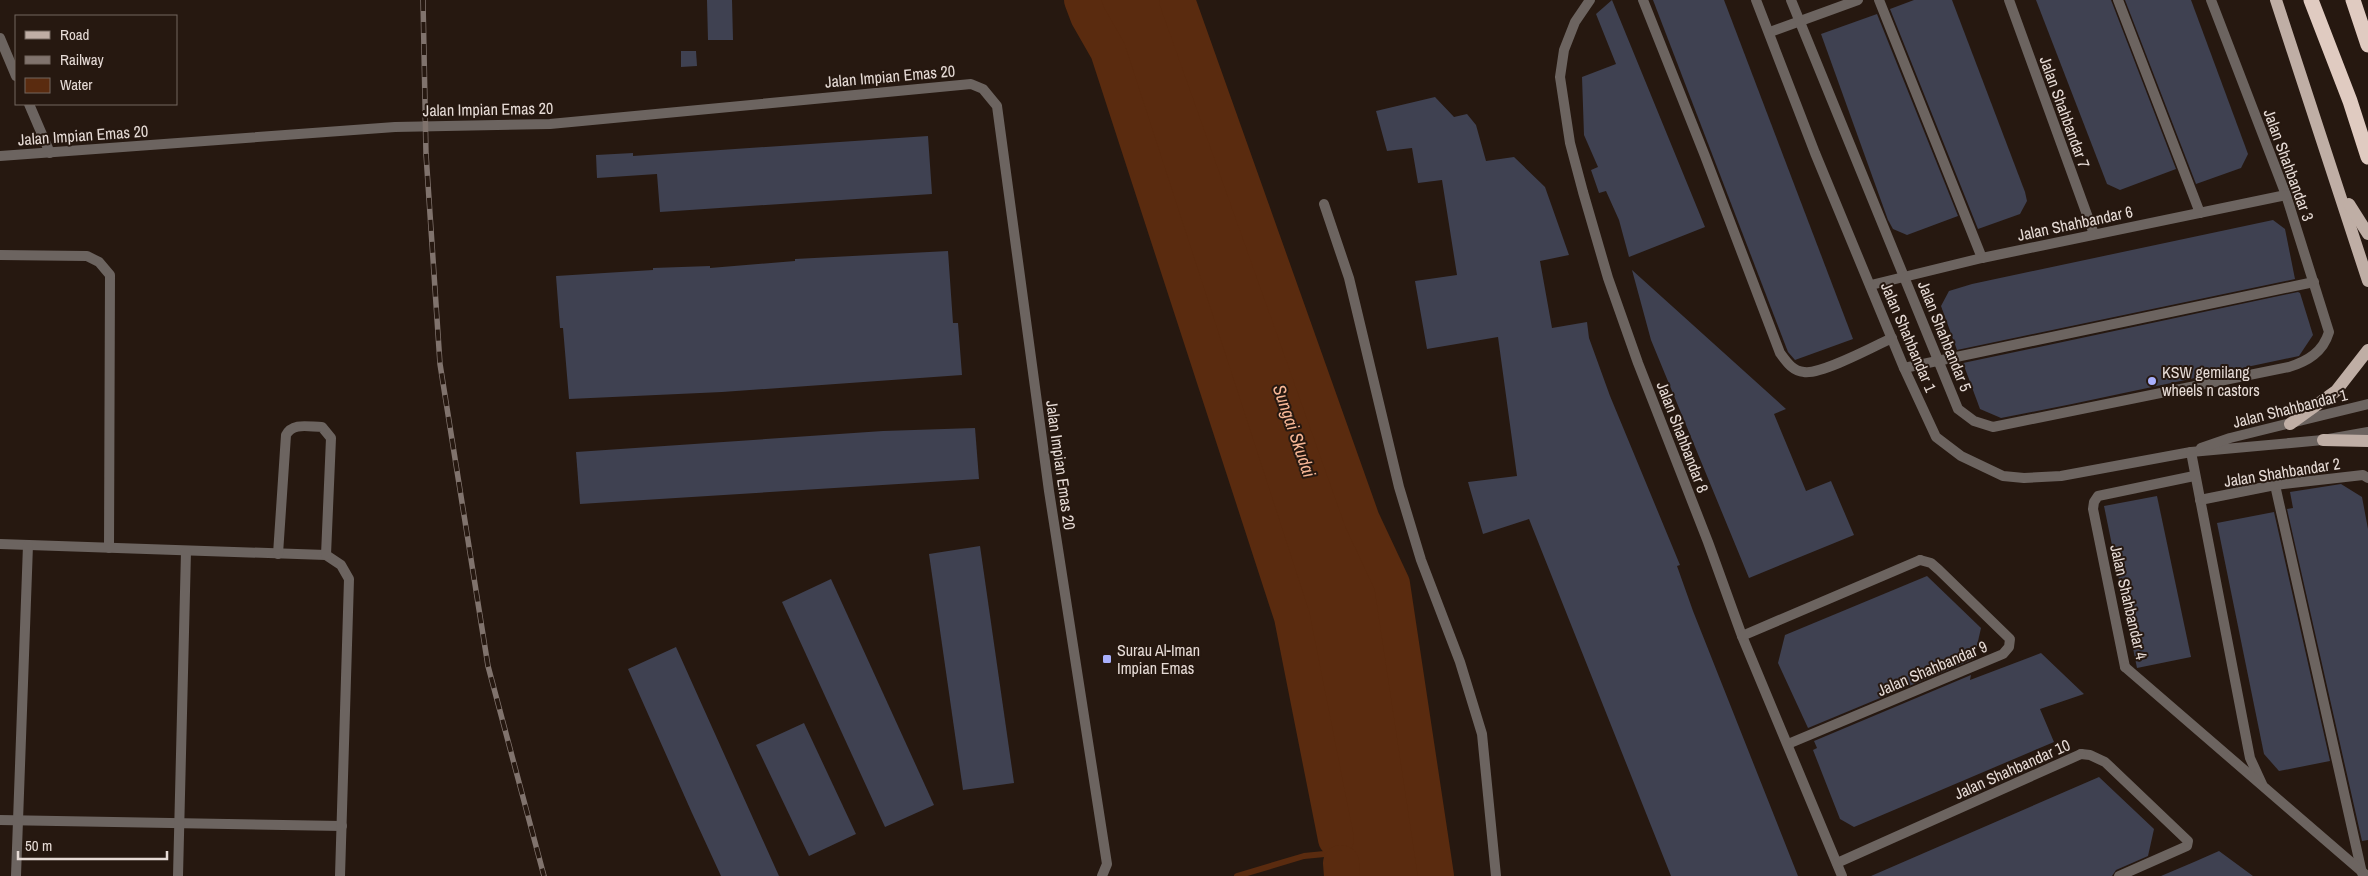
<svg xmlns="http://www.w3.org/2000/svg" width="2368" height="876" viewBox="0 0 2368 876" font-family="'Archivo Narrow',sans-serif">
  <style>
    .water { fill: #5a2b0f }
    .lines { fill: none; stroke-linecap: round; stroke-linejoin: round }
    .stream { stroke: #5a2b0f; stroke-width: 6 }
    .river { stroke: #5a2b0f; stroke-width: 36 }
    .building { fill: #3f4151 }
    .lane { stroke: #6c6460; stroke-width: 10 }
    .street { stroke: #6c6460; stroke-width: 10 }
    .primary { stroke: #bfaea5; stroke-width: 12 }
    .highway { stroke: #e0cbc1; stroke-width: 15 }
    .rail-casing { stroke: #80736d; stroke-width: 5.5 }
    .rail { stroke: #261810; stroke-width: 4; stroke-dasharray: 11; stroke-linecap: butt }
    .poi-dot { fill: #a9b0fc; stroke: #261810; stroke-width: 2 }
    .labels { text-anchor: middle; stroke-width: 4; stroke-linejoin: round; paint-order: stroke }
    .street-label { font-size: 16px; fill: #e6dbd6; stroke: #261810 }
    .poi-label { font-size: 16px; fill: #e6dbd6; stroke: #261810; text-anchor: start }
    .water-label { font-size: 18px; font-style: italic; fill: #f7b796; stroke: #261810 }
  </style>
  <rect width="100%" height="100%" fill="#261810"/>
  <polygon class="water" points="1082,0 1177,0 1362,520 1392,584 1436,876 1342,876 1292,617 1108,51 1088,16"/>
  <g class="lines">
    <polyline class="stream" points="1237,876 1304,856 1345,852"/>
    <g class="river">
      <polyline points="1082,0 1088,16 1108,51 1292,617 1336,839"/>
      <polyline points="1177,0 1362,520 1392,584 1436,876"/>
      <polyline points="1341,863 1342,876"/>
    </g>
  </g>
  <g class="building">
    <polygon points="707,0 732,0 733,40 708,40"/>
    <polygon points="1612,0 1705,227 1629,257 1619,220 1606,191 1599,193 1591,170 1598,167 1584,135 1582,77 1616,64 1596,14"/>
    <polygon points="1653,0 1724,0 1853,339 1795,360 1788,352"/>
    <polygon points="1914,0 1952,0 2025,192 2027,201 2020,214 1978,229 1890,9"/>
    <polygon points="2036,0 2111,0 2176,169 2120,190 2107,184"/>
    <polygon points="2125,0 2191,0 2248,154 2241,168 2196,184"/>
    <polygon points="1877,14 1958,216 1907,235 1893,229 1888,220 1821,34"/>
    <polygon points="681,51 696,51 697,66 681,67"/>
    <polygon points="1435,97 1454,117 1467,114 1476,125 1486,161 1514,157 1545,187 1569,255 1540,261 1552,328 1587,322 1589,338 1610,396 1680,565 1677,566 1693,611 1798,876 1671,876 1529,519 1483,534 1468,482 1517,476 1498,337 1427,349 1415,281 1457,275 1442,180 1418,183 1412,148 1387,151 1376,111"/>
    <polygon points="928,136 932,194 660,212 657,174 597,178 596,155 633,153 633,156"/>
    <polygon points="2273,220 2285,229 2295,279 1957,350 1941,306 1949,291 1972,284"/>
    <polygon points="948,251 953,323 958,323 962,375 722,392 569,399 563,328 560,328 556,276 653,270 653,268 710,266 710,268 795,261 795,259"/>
    <polygon points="1632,270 1786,409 1774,414 1806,491 1831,481 1854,535 1749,578 1651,340"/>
    <polygon points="2298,292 2300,293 2313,335 2299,356 2072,404 2001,418 1980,409 1963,363"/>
    <polygon points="975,428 979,479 580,504 576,452 883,431"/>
    <polygon points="2341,484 2362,497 2368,529 2368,840 2362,841 2287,509 2293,508 2290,492"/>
    <polygon points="2157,496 2191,657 2137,668 2104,506"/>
    <polygon points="2274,512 2330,761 2279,771 2264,754 2217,523"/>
    <polygon points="980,546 1014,783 963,790 929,554"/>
    <polygon points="1927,576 1981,628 1974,659 1808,728 1778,663 1785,635"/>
    <polygon points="831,579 934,805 885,827 782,602"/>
    <polygon points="676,647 702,705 779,876 721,876 692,813 628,669"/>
    <polygon points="2041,653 2084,694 2040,709 2054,742 1854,827 1840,819 1813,750 1817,748 1814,741 1971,675 1970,680"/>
    <polygon points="804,723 856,834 809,856 756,745"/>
    <polygon points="2099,777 2154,829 2148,856 2116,870 2112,876 1871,876"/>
    <polygon points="2219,851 2253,876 2161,876 2194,862"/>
  </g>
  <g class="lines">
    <g class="lane">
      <path d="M1643,0L1705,156L1780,353C1786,361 1792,371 1804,372C1821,375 1875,346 1892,338"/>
      <polyline points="1879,0 1982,258"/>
      <polyline points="2118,0 2200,213"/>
      <polyline points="1770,32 1858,0"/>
      <polyline points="1324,204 1349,278 1399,487 1421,560 1460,662 1482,734 1496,876"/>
      <polyline points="1904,368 2314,282"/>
      <polyline points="2275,485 2362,873"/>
      <polyline points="2125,667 2093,509 2094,502 2098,496 2194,476"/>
      <polyline points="1788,744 2003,654 2009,647 2010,639 1939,570 1931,563 1920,560"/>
      <polyline points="2081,754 2090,755 2105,762 2188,841 2187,846 2119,876"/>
      <polyline points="0,820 342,826"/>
    </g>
    <g class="street">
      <polyline points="1590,0 1575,22 1564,50 1560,77 1570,143 1583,192 1608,278 1638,363 1708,542 1742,636 1842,876"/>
      <polyline points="1756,0 1815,153 1904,368 1936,437 1961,456 2003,476 2024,478 2061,476 2191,452 2323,440 2368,432"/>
      <path d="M1791,0L1958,409L1974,421L1993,427L2289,367C2308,361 2323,352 2329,332L2286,195L2211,0"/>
      <polyline points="2009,0 2094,234"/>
      <polyline points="0,38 16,76"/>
      <polyline points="29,104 50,153"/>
      <polyline points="0,156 395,127 550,124 971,84 983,89 997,106 1049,491 1107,864 1102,876"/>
      <polyline points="0,255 87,256 99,262 110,275 109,548"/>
      <polyline points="1871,285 1982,258 2286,195"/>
      <polyline points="2201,448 2230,438 2368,404"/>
      <polyline points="2191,452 2250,758 2262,784"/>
      <polyline points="2200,500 2275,485 2363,475 2368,478"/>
      <polyline points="0,544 326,555 341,565 349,579 340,876"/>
      <path d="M278,554L286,435C293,422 309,427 322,427L331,438L326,555"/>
      <polyline points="1742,636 1920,560"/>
      <polyline points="2125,667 2367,876"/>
      <polyline points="1837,863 2081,754"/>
      <polyline points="16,876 28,545"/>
      <polyline points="178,876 186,551"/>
    </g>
    <g class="primary">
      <polyline points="2276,0 2368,281"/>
      <polyline points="2349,204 2368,234"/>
      <polyline points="2290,424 2336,391 2368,350"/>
      <polyline points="2323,440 2368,441"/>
    </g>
    <g class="highway">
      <polyline points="2311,0 2350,101 2368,157"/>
      <polyline points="2353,0 2368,45"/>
    </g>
    <defs>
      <polyline id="rail" points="423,0 426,154 440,364 488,666 544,876"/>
    </defs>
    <use href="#rail" class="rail-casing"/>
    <use href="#rail" class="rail"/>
  </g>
  <g class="poi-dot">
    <circle cx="2152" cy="381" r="5"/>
    <rect x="1102" y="654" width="10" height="10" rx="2.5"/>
  </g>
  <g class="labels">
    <g class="street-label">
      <text transform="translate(890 76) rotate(-5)" y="6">Jalan Impian Emas 20</text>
      <text transform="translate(488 109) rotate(-1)" y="6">Jalan Impian Emas 20</text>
      <text transform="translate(2065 112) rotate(70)" y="6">Jalan Shahbandar 7</text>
      <text transform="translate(83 135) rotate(-4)" y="6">Jalan Impian Emas 20</text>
      <text transform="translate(2289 165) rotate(70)" y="6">Jalan Shahbandar 3</text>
      <text transform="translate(2075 223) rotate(-12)" y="6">Jalan Shahbandar 6</text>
      <text transform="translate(1945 336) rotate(68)" y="6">Jalan Shahbandar 5</text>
      <text transform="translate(1909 337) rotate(67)" y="6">Jalan Shahbandar 1</text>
      <text transform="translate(2290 408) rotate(-14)" y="6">Jalan Shahbandar 1</text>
      <text transform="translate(1683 437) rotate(69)" y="6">Jalan Shahbandar 8</text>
      <text transform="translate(1061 465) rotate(82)" y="6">Jalan Impian Emas 20</text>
      <text transform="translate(2282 472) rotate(-9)" y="6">Jalan Shahbandar 2</text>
      <text transform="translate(2129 602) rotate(77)" y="6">Jalan Shahbandar 4</text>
      <text transform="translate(1932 668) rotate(-23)" y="6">Jalan Shahbandar 9</text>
      <text transform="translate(2012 769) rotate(-24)" y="6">Jalan Shahbandar 10</text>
    </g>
    <g class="poi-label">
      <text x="2162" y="378">KSW gemilang<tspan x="2162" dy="18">wheels n castors</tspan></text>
      <text x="1117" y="656">Surau Al-Iman<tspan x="1117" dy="18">Impian Emas</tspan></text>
    </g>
    <g class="water-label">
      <text transform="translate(1294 431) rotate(71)" y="6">Sungai Skudai</text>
    </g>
  </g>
  <rect x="15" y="15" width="162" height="90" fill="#261810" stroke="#73665f"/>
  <rect x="25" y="31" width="25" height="8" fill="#bfaea5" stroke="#73665f"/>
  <text x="60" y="40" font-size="15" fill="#e6dbd6">Road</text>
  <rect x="25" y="56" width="25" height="8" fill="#80736d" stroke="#73665f"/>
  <text x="60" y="65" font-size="15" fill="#e6dbd6">Railway</text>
  <rect x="25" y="78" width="25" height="15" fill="#5a2b0f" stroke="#73665f"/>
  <text x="60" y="90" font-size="15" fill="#e6dbd6">Water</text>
  <path d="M18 851v8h149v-8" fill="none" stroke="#e6dbd6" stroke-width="2.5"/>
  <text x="25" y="851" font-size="15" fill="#e6dbd6" stroke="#261810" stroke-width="4" paint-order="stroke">50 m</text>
</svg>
